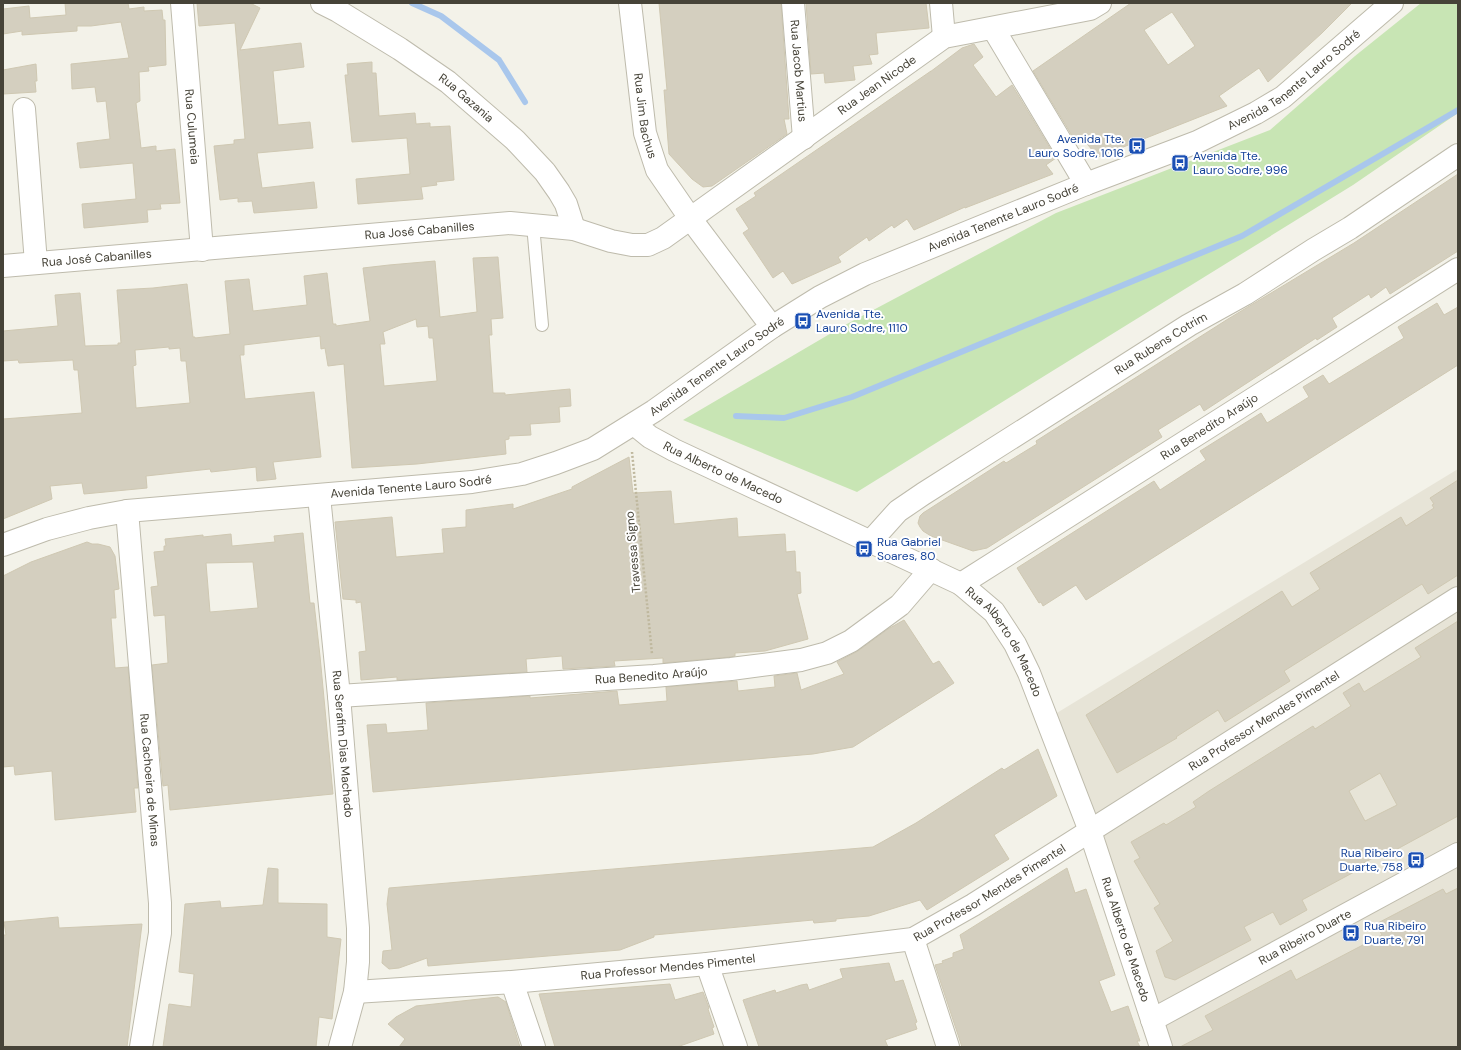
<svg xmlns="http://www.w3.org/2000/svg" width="1461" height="1050" viewBox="0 0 1461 1050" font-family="'DM Sans',sans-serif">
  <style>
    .residential { fill: #e7e4d7 }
    .green { fill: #c8e5b4 }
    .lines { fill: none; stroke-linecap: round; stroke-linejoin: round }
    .stream { stroke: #a9c7ec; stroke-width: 6 }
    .building { fill: #d4cfbf; stroke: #cfc8b2; fill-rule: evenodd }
    .service-casing { stroke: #bebbac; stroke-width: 14 }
    .minor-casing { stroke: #bebbac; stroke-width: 24 }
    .path { stroke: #bfb89e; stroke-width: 2.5; stroke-dasharray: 2 2; stroke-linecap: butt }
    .service { stroke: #fff; stroke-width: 12 }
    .minor { stroke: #fff; stroke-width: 22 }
    .labels { text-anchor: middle; stroke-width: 4; stroke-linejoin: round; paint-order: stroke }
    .street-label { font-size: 12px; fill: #464338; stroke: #fff }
    .transit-label { font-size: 12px; fill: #164399; stroke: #fff; text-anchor: start }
  </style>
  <rect width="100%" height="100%" fill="#f3f2e9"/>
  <polygon class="residential" points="1458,469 1458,1047 1155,1047 1042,722"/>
  <polygon class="green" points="1421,3 1458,3 1458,113 1353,185 857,492 683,420 845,325 1056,213 1270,130 1355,56"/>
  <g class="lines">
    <g class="stream">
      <polyline points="412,3 441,16 499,60 525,102"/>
      <polyline points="736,416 784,418 852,397 1242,236 1458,110"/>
    </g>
  </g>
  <g class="building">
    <polygon points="65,3 128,3 129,9 144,7 144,11 162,10 163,20 165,20 166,65 148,67 149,71 139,72 140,101 136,103 141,148 156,146 156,151 175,149 180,203 160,204 161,209 147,210 148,222 84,228 82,204 136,199 133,163 80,168 77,143 110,139 106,101 97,102 95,87 72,89 71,64 129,58 121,22 91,26 77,26 77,31 22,35 22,31 3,34 3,9 29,6 30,18 66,15"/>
    <polygon points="197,3 250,3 260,8 240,50 301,43 304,67 273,71 278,125 310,122 313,148 257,153 262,188 314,182 317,208 254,213 252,201 238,202 238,198 220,200 214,146 234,144 234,140 245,139 235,23 199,26"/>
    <polygon points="659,3 781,3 789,119 784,119 787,134 712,186 703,187 692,179 669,154 664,90 667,90"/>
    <polygon points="806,3 926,3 929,28 876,33 878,54 869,55 872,64 853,66 855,80 825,83 824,73 811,74"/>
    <path d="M1131,3H1352L1322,33L1268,82L1259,68L1219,96L1227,106L1098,157L1083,139L1077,144L1033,71ZM1172,12L1195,46L1168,65L1144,30Z"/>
    <polygon points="974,44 983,57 973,65 996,97 1012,85 1056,158 1046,165 1053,174 965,208 965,207 914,230 907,219 894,228 892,225 869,241 867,237 838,257 841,262 792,284 783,271 773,278 743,233 749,229 736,209 756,196 754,193 931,71 930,72 962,48"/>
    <polygon points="372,62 372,73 376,73 379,116 415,113 416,124 430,123 430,127 450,126 454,180 436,182 437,185 421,187 423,199 358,204 356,179 410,174 407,138 352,142 345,75 348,75 347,64"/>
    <polygon points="36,64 37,81 35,81 36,92 3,94 3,70"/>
    <polygon points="1458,174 1458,251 1390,294 1386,287 1371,298 1369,294 1332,318 1337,327 1317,340 1316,338 1204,411 1200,404 1158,430 1162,437 987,548 973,551 931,536 923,531 920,527 918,523 920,516 923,513 1004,461 1006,463 1037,444 1036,441 1228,319 1354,243"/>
    <path d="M498,257L503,318L491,319L492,335H489L493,393H505V395L570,389L571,406L559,407L560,422L530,424L531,435L509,436V439L505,440L506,454L417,464L352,468L344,364L328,366L325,348L321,349L320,336L244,345V355H240L245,399L314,392L321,457L273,462L276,479L257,481L256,467L211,472L210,469L146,476L147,488L84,494L82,483L50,486L52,499L3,519V419L82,413L78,370H74L73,360L19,363L18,360L3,361V331L58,326L55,295L80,293L85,346L118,345V343H121L117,290L153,288L187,284L193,337H195V338L230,334L225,281L249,279L253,311L307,305L304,276L327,273L333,324H336V326L370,321L363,268L389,265L435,261L440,317L477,312L473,258ZM416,319L417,327L428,326L429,338H433L437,381L384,386L380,344H385L383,332ZM169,347V349L180,348L181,361H186L190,403L136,408L133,366L136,365L135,350Z"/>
    <polygon points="1437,303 1444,315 1458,307 1458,365 1086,600 1076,585 1043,606 1041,602 1039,603 1017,568 1154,481 1160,490 1206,460 1200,451 1261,413 1267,423 1309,397 1303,387 1323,375 1329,384 1404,338 1398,327"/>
    <polygon points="629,457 633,493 671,491 674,524 737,518 738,537 785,534 786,552 795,551 796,572 800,572 801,593 797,594 808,639 765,651 735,653 735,656 730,657 663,663 663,658 614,661 615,666 563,669 562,656 526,659 527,672 397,680 397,677 361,680 359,652 366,651 361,602 356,603 356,600 343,599 335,522 392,517 396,557 444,553 442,529 466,527 466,510 513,504 513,509 572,489 572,487"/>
    <polygon points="1458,480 1458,575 1428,594 1422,584 1381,610 1284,671 1290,681 1225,722 1218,710 1176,737 1177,738 1117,773 1086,715 1282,591 1292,607 1320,589 1310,573 1401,517 1406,526 1434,508 1432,505 1434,504 1430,498"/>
    <path d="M303,533L310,603H314L320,656L333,794L170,810L168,785L163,786L152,665L168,663L165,615L154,616L151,587L158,586L154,552L164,551V546H166L165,539L203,535V537L231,534L232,546L275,542L274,536ZM253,562L258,608L210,612L206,563Z"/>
    <polygon points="87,542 92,544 98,544 110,547 115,556 119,589 114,590 116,618 111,618 115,668 128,667 138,788 134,788 136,812 55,820 52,771 15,775 14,766 3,767 3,576 31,562"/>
    <polygon points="904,620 933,664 939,661 954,683 853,747 813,754 373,792 367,725 386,724 387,733 428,730 426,703 530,696 530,698 617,691 619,705 667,701 666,687 737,681 738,691 775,687 774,676 797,673 801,690 844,674 837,662 858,651 888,629"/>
    <path d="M1458,621V816L1388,854L1386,851L1354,868L1356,871L1302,900L1307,910L1280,925L1273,912L1244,927L1251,940L1175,980L1165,977L1156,951L1173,941L1154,908L1160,904L1134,861L1140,858L1131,842L1164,823L1166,825L1196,807L1193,802L1209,791L1313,726L1315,729L1351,706L1343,693L1359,683L1364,692L1421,657L1415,648ZM1380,773L1397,805L1365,821L1349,791Z"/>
    <polygon points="1038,749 1057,796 994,835 1009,859 927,910 920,900 869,916 845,918 836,919 836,921 814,923 813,920 654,935 654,937 620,950 428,966 427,958 399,968 389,969 382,963 383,951 392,950 387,904 389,888 873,847 916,823 1002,768 1004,770"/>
    <polygon points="268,868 278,869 278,903 327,904 327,937 341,939 332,1019 319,1017 316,1047 163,1047 169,1004 191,1007 194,974 179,972 185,904 220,901 221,908 263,905"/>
    <polygon points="1067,868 1075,893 1086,889 1115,975 1099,981 1111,1012 1128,1006 1140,1041 1137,1041 1140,1047 962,1047 935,965 943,963 942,961 953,957 953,953 964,949 960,935"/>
    <polygon points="1458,888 1458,1047 1180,1047 1213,1030 1205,1016 1291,970 1296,980 1382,935 1376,924 1443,889 1446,894"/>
    <polygon points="58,917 59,928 142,924 127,1047 16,1047 3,1045 3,935 6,935 4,922"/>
    <polygon points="889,963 895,982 903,980 917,1022 915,1023 917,1029 885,1040 888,1047 759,1047 743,1000 775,990 776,993 801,985 807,984 809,990 843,978 840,969"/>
    <polygon points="670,984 675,1000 703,992 709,1008 708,1009 714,1027 712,1028 714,1034 677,1047 555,1047 539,994"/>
    <polygon points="498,997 506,1002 520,1047 399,1047 405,1039 388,1024 396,1017 416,1006"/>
  </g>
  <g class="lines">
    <defs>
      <polyline id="service" points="533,225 542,325"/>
      <g id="minor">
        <path id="s1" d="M182,3L202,250"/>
        <path id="s2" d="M322,3L338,11L400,49L448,82L515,140L545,172L559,192L566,204L574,229"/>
        <path id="s3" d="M630,3L645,133L657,170L690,218L772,327"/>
        <path id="s4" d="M793,3L804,138"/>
        <polyline points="941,3 944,37"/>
        <polyline points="993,28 1086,184"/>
        <polyline points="24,109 36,263"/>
        <path id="s5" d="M3,266L510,223L574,229L611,241L632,245H648L663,238L944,37L1090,9L1100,3"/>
        <path id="s6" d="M634,424L650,437L674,450L961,584L994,612L1015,644L1029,673L1090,831L1161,1047"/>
        <path id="s7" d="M319,496L339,696L358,928V962L355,992L340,1047"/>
        <path id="s8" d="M127,511L160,903V933L141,1047"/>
        <path id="s9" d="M871,541L898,511L923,494L1189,325L1245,294L1313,250L1350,228L1458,155"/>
        <path id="s10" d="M3,545L47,529L89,518L127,511L472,482L522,474L556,463L593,449L654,411L772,327L820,297L865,274L1086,184L1197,142L1256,113L1283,97L1392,3"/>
        <path id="s11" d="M961,584L1458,269"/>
        <path id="s12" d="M339,696L654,676L731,669L801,660L827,653L851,641L900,605L931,569"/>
        <polyline points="913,939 948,1047"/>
        <polyline points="707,964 736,1047"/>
        <polyline points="512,982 534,1047"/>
        <path id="s13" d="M355,992L512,982L707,964L913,939L973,905L1458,598"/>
        <path id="s14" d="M1152,1020L1458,854"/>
      </g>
    </defs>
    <use href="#service" class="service-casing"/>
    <use href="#minor" class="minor-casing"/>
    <polyline class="path" points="632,452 652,654"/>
    <use href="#service" class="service"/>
    <use href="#minor" class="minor"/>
  </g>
  <defs>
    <symbol id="bus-square" viewBox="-11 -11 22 22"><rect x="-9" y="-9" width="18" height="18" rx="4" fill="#1a4fb4" stroke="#fff"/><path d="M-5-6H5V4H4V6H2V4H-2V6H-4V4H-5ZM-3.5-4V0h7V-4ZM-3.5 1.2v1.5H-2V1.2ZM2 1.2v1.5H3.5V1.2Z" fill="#fff"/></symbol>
  </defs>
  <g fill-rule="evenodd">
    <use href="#bus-square" x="1127" y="136" width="20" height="20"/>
    <use href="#bus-square" x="1170" y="153" width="20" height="20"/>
    <use href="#bus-square" x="793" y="311" width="20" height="20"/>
    <use href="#bus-square" x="854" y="539" width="20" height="20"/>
    <use href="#bus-square" x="1406" y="850" width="20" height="20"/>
    <use href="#bus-square" x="1341" y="923" width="20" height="20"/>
  </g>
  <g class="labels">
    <g class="street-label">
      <text dy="4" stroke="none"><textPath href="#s4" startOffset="68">Rua Jacob Martius</textPath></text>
      <text dy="4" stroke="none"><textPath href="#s10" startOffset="1398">Avenida Tenente Lauro Sodré</textPath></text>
      <text dy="4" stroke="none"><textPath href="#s5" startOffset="929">Rua Jean Nicode</textPath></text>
      <text dy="4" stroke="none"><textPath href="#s2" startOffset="173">Rua Gazania</textPath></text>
      <text dy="4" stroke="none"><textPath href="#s3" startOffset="114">Rua Jim Bachus</textPath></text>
      <text dy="4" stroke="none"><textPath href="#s1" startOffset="124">Rua Culumeia</textPath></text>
      <text dy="4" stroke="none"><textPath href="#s10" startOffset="1074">Avenida Tenente Lauro Sodré</textPath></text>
      <text dy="4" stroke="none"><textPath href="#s5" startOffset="418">Rua José Cabanilles</textPath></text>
      <text dy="4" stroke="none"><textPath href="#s5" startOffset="94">Rua José Cabanilles</textPath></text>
      <text dy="4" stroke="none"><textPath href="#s9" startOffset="352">Rua Rubens Cotrim</textPath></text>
      <text dy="4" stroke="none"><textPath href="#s10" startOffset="750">Avenida Tenente Lauro Sodré</textPath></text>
      <text dy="4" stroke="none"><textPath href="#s11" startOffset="294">Rua Benedito Araújo</textPath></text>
      <text dy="4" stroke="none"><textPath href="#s6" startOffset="102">Rua Alberto de Macedo</textPath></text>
      <text dy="4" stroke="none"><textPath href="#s10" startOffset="414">Avenida Tenente Lauro Sodré</textPath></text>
      <text transform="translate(633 552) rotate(-95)" y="4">Travessa Signo</text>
      <text dy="4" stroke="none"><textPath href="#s6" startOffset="438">Rua Alberto de Macedo</textPath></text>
      <text dy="4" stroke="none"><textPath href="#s12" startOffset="313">Rua Benedito Araújo</textPath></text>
      <text dy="4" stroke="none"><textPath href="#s13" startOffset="974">Rua Professor Mendes Pimentel</textPath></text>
      <text dy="4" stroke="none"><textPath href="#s7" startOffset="249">Rua Serafim Dias Machado</textPath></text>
      <text dy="4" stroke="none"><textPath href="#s8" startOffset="270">Rua Cachoeira de Minas</textPath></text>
      <text dy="4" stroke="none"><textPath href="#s13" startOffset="650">Rua Professor Mendes Pimentel</textPath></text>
      <text dy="4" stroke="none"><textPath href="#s14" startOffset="174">Rua Ribeiro Duarte</textPath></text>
      <text dy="4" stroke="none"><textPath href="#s6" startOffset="762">Rua Alberto de Macedo</textPath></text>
      <text dy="4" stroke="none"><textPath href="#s13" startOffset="314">Rua Professor Mendes Pimentel</textPath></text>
    </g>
    <g class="transit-label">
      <text x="1124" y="143" text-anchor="end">Avenida Tte.<tspan x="1124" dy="14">Lauro Sodre, 1016</tspan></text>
      <text x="1193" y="160">Avenida Tte.<tspan x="1193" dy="14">Lauro Sodre, 996</tspan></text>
      <text x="816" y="318">Avenida Tte.<tspan x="816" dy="14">Lauro Sodre, 1110</tspan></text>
      <text x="877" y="546">Rua Gabriel<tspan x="877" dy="14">Soares, 80</tspan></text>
      <text x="1403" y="857" text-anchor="end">Rua Ribeiro<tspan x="1403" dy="14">Duarte, 758</tspan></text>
      <text x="1364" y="930">Rua Ribeiro<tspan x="1364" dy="14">Duarte, 791</tspan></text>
    </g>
  </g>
  <rect width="1461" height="1050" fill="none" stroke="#464338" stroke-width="8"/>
</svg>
